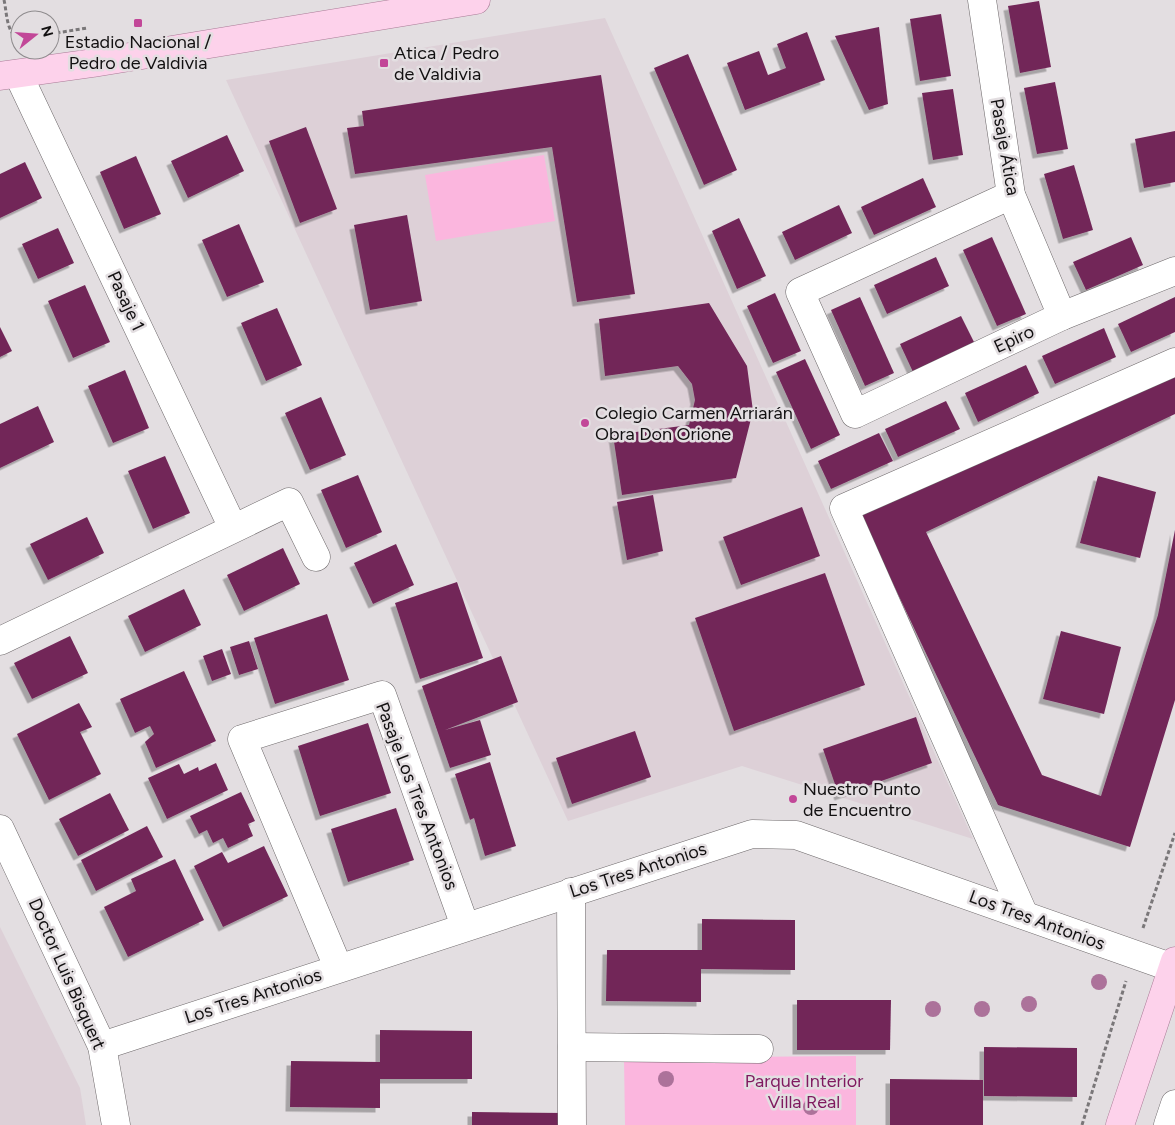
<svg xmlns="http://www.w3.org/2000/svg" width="1175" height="1125" viewBox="0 0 1175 1125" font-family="Figtree,sans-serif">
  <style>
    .built { fill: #ddd0d7 }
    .green { fill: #fbb6de }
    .building { fill: #722658; filter: url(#shadow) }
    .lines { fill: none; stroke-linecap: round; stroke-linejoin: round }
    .minor-casing { stroke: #6d686a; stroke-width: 29 }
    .major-casing { stroke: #a97b96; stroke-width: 29 }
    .path { stroke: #7a7779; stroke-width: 3; stroke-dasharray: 4 2.5; stroke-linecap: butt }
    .minor { stroke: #fff; stroke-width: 28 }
    .major { stroke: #fdd2eb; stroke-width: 28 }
    .tree { fill: #ac729a }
    .poi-dot { fill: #c24798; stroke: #e3dee1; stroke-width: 2 }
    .labels { text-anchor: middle; stroke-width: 5; stroke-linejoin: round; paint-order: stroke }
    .poi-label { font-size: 18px; fill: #121011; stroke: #e3dee1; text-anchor: start }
    .street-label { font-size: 18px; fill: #121011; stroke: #e3dee1 }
    .park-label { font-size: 18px; fill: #7f195f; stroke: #e3dee1 }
  </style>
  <defs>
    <filter id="shadow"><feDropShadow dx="-4.5" dy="4.5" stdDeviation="0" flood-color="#0004"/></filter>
  </defs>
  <rect width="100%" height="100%" fill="#e3dee1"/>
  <g class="built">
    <polygon points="605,18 973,839 742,766 568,821 226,80"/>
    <polygon points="0,927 80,1088 86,1125 0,1125"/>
  </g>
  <g class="green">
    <polygon points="544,155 555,221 436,241 425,175"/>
    <polygon points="856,1056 856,1125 625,1125 624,1058"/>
  </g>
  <g class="building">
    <polygon points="1039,1 1051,67 1020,73 1008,6"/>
    <polygon points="941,14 951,76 920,81 910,19"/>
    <polygon points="879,27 888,104 869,110 835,36"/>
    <polygon points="807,32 825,80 745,110 727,63 759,51 768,75 786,68 777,44"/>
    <polygon points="688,54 737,170 704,185 654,68"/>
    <polygon points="601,75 635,294 577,302 552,147 355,174 347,128 364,126 362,111"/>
    <polygon points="1055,82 1068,149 1037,154 1024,88"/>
    <polygon points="953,89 963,155 933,160 922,93"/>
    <polygon points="306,127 337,209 300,223 269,141"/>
    <polygon points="1175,131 1175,182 1144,188 1135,139"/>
    <polygon points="227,135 244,171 188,198 171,161"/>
    <polygon points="136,156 161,214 124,229 100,172"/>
    <polygon points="25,162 42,198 0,218 0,174"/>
    <polygon points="1074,165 1093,230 1063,239 1044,174"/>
    <polygon points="923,178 936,207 874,235 861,207"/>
    <polygon points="839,205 852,233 795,260 782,232"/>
    <polygon points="407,215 422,301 370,310 354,225"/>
    <polygon points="739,218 766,276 737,289 712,231"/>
    <polygon points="239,224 264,282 227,297 202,240"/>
    <polygon points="58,228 74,263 38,279 22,244"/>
    <polygon points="992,237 1026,314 997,326 963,250"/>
    <polygon points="1131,237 1143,265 1086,290 1073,262"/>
    <polygon points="936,257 949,286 887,314 874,285"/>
    <polygon points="85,285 110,342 73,358 48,301"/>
    <polygon points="775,293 801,351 773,363 747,306"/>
    <polygon points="860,297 894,373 865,386 831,310"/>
    <polygon points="1175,297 1175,332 1131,352 1118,324"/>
    <polygon points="709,303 747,366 753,411 736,478 622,495 613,435 689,425 695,400 692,384 678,366 605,376 599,319"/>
    <polygon points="277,308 302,365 266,381 241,323"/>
    <polygon points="961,316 975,344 913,372 900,344"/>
    <polygon points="0,327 12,351 0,357"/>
    <polygon points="1104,328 1116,357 1055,384 1042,356"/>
    <polygon points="805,359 840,435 811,449 776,372"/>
    <polygon points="1026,365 1039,393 978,422 965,393"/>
    <polygon points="125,370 149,428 113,443 88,386"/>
    <polygon points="1175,370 1175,414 926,532 1042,775 1101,796 1158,615 1175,530 1175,700 1130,847 998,805 858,510"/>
    <polygon points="321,397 346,455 310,470 285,413"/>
    <polygon points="946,401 960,429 898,457 885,429"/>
    <polygon points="38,406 54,442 0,468 0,424"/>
    <polygon points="879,433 893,461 831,489 818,461"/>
    <polygon points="165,456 190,513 153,529 128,471"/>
    <polygon points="358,475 382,532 346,548 321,490"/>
    <polygon points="1098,476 1156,492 1140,558 1080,543"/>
    <polygon points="653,495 663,551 627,560 617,502"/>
    <polygon points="802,507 820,556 741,585 723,537"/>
    <polygon points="87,517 104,553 48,580 30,544"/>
    <polygon points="396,544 414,585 373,604 354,563"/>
    <polygon points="283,548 300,584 244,611 227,575"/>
    <polygon points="825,573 865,685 734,731 695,618"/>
    <polygon points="457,582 483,658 420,679 395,603"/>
    <polygon points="184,589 201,625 145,652 128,616"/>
    <polygon points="327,614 349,680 275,704 254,638"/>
    <polygon points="1061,631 1121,647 1104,714 1043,699"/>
    <polygon points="70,636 88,673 32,699 14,663"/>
    <polygon points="249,641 258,669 239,675 230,647"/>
    <polygon points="222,649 231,674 212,681 203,656"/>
    <polygon points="501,656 518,702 445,730 480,720 491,755 450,768 422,686"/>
    <polygon points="184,671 216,741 156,768 145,742 154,734 150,726 135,733 120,699"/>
    <polygon points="79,703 92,727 80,732 101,774 49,800 17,734"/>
    <polygon points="916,717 932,763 839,796 823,749"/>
    <polygon points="368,723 391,793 320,816 298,746"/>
    <polygon points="635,731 651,777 572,804 556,758"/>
    <polygon points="490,762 516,846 485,856 474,818 470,820 455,774"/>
    <polygon points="216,763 228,790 167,819 148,778 179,764 184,774 198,767 199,771"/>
    <polygon points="241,792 255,821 248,824 253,836 228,848 223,838 213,843 207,830 199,834 190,816"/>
    <polygon points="110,793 129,830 78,856 59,819"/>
    <polygon points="396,808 414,860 348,882 331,829"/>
    <polygon points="147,826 163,857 96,891 81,860"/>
    <polygon points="264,846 288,896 223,927 194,866 222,852 228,863"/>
    <polygon points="175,859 204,920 128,957 104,907 136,891 131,879"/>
    <polygon points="702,919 795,920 795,970 701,969 701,1002 606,1001 607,950 702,950"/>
    <polygon points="797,1000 891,1000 890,1050 797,1050"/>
    <polygon points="380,1030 472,1031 472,1079 380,1079 380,1108 290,1107 291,1061 380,1062"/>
    <polygon points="984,1047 1077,1048 1077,1097 984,1096"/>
    <polygon points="890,1079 983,1080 983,1125 890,1125"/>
    <polygon points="472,1112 565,1113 565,1125 472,1125"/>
  </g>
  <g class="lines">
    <defs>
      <g id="minor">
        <polyline points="982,0 1011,195 1062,316"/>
        <polyline points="18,74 233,528"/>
        <polyline points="1011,195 800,292 855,414 1062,316 1175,271"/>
        <polyline points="0,641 289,502 316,557"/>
        <polyline points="0,829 102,1046 116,1125"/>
        <polyline points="571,892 572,1125"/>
        <polyline points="1024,915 844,508 1175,362"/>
        <polyline points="338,967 242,739 382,695 465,926"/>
        <polyline points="102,1046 752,834 796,835 1173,968"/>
        <polyline points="572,1047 759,1049"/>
        <polyline points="1168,1125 1175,1104"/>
      </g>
      <g id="major">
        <polyline points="0,76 93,63 476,0"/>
        <polyline points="1120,1125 1175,961"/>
      </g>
    </defs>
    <use href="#minor" class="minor-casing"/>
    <use href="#major" class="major-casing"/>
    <g class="path">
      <path d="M4,0C7,12 6,35 20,38"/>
      <polyline points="50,34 87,28"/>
      <polyline points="1143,928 1175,833"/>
      <polyline points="1082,1125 1126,981"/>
    </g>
    <use href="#minor" class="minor"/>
    <use href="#major" class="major"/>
  </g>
  <g class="tree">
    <circle cx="1099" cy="982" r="8"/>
    <circle cx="1029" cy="1004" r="8"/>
    <circle cx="933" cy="1009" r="8"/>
    <circle cx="982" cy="1009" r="8"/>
    <circle cx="666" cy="1079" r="8"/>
    <circle cx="811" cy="1107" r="8"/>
  </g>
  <g class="poi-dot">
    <rect x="133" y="18" width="10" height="10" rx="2.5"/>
    <rect x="379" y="58" width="10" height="10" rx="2.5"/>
    <circle cx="585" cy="423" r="5"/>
    <circle cx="793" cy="799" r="5"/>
  </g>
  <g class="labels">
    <g class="poi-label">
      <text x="138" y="48" text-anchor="middle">Estadio Nacional /<tspan x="138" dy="21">Pedro de Valdivia</tspan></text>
      <text x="394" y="59">Atica / Pedro<tspan x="394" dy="21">de Valdivia</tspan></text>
      <text x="595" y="419">Colegio Carmen Arriarán<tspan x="595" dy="21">Obra Don Orione</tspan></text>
      <text x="803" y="795">Nuestro Punto<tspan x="803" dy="21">de Encuentro</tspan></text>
    </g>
    <g class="street-label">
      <text transform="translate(1005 147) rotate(80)" y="6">Pasaje Ática</text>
      <text transform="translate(126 301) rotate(65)" y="6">Pasaje 1</text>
      <text transform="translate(1014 339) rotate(-25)" y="6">Epiro</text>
      <text transform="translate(417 796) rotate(69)" y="6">Pasaje Los Tres Antonios</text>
      <text transform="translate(638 870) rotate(-18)" y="6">Los Tres Antonios</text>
      <text transform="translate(1037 920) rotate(20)" y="6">Los Tres Antonios</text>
      <text transform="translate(67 974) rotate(66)" y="6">Doctor Luis Bisquert</text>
      <text transform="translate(253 996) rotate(-18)" y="6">Los Tres Antonios</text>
    </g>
    <g class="park-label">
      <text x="804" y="1087">Parque Interior<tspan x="804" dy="21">Villa Real</tspan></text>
    </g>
  </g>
  <g transform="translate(35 35) rotate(73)"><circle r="24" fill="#e3dee1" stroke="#8f8c8e"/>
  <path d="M0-4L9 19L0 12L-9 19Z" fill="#c24798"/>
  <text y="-8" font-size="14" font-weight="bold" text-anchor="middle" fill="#121011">N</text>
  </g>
</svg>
